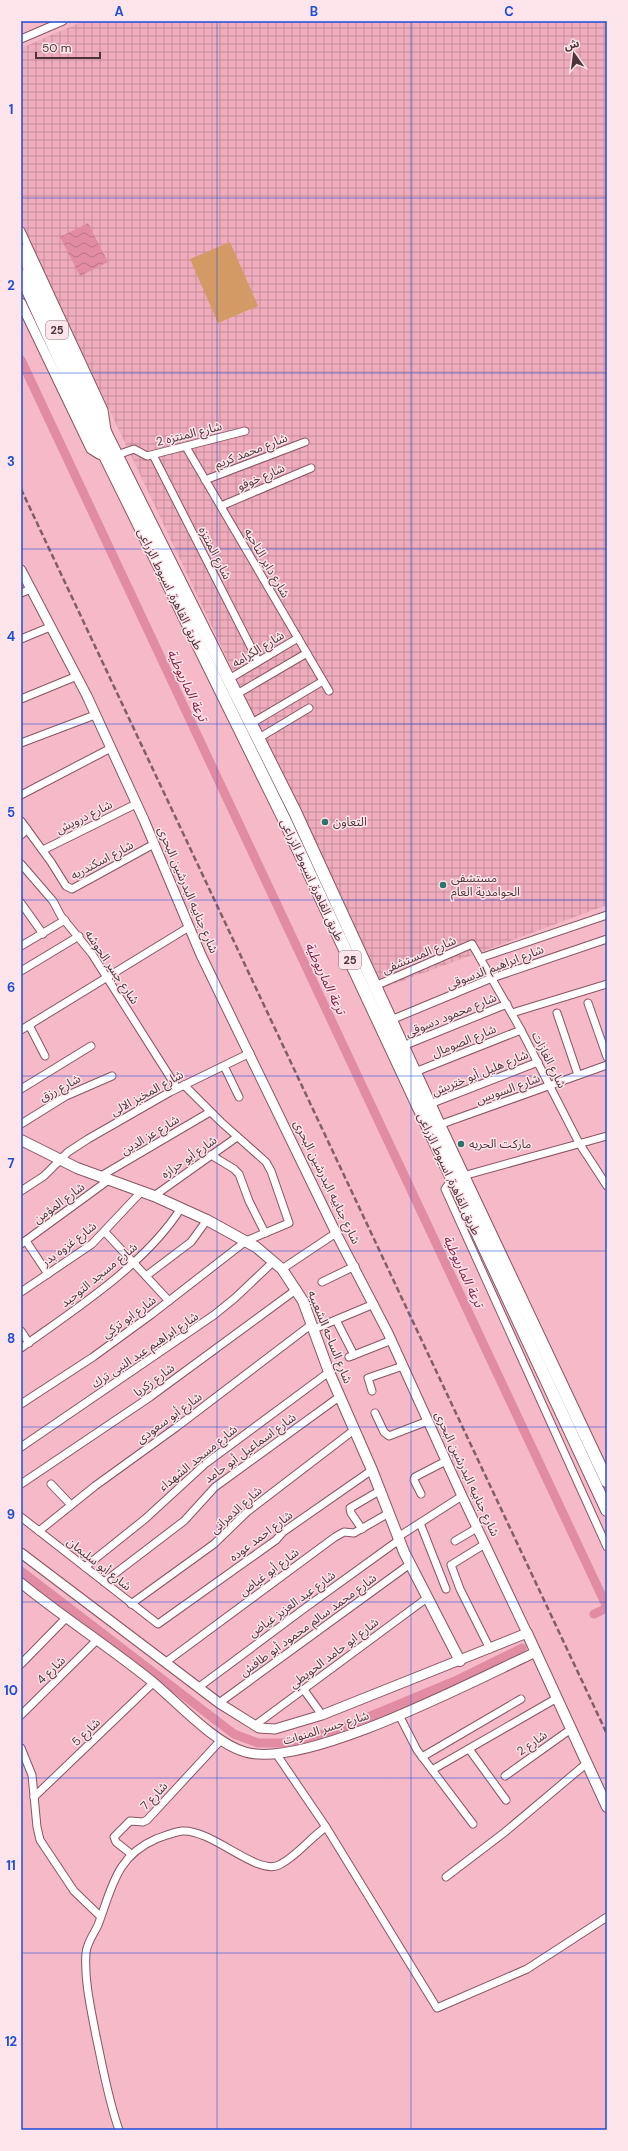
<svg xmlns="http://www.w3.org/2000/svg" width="628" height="2151" viewBox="0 0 628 2151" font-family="'DM Sans','Noto Sans Arabic',sans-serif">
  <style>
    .industrial { fill: url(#industrial-grid) }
    .green { fill: #d49a65 }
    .water { fill: url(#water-waves) }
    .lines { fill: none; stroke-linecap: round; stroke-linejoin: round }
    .canal { stroke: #e18ca3; stroke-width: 9 }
    .minor-casing { stroke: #895563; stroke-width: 9 }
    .tertiary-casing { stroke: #895563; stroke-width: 11 }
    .secondary-casing { stroke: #895563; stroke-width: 12 }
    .trunk-casing { stroke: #895563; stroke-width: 14 }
    .minor { stroke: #fff; stroke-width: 7 }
    .tertiary { stroke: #fff; stroke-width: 9 }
    .secondary { stroke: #fff; stroke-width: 10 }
    .trunk { stroke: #fff; stroke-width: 12 }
    .rail { stroke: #825f67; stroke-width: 2.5; stroke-dasharray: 6 3; stroke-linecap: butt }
    .grid { fill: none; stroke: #1d4ed8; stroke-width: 1; stroke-opacity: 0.55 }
    .poi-dot { fill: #2c7369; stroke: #fee5eb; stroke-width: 1.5 }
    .labels { text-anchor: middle; stroke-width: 3; stroke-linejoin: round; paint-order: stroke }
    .shield { fill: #fee5eb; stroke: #826a70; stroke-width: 1 }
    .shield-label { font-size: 11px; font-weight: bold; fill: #4d353b }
    .street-label { font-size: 12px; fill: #4d353b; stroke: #fee5eb }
    .poi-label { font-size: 12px; fill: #4d353b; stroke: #fee5eb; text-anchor: start }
    .water-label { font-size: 13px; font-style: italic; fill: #7f1b41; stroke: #fee5eb }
    .neatline { fill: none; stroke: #1d4ed8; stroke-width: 1.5 }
    .grid-label { font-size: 13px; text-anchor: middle; font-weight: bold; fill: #1d4ed8 }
  </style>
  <defs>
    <pattern id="industrial-grid" width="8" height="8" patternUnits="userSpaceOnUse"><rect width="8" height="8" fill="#efacbd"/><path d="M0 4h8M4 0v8" fill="none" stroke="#c48d9b"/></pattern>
    <pattern id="water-waves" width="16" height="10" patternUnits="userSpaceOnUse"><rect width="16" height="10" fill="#e18ca3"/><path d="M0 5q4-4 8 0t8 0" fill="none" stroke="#b97386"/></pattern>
  </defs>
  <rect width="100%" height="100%" fill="#f5b9c7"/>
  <polygon class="industrial" points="84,21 607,21 607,905 383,988 21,223 21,48"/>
  <polygon class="green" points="230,242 258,306 218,323 190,259"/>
  <polygon class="water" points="88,223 108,262 80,276 60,237"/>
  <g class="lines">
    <g class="canal">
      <polyline points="21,360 607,1607"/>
      <polyline points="21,1571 234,1734 258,1743 291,1743 337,1730 455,1681 522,1648"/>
      <polyline points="594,1614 607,1608"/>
    </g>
    <defs>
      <g id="minor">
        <polyline points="21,39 63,21"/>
        <polyline points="21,231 104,410 107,430"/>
        <polyline points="186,447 329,691"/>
        <polyline points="117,455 134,449 147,456 245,431"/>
        <polyline points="153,455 258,661"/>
        <polyline points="205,480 305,442"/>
        <polyline points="221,506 311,468"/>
        <polyline points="21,593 31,589"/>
        <polyline points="21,639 50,627"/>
        <polyline points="229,679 298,638"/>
        <polyline points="237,694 307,653"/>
        <polyline points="21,699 77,676"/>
        <polyline points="252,723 323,681"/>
        <polyline points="259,738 309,708"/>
        <polyline points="21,743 95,715"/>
        <polyline points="21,795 111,748"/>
        <polyline points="21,821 51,862 66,886 72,889 154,844"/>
        <polyline points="21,835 27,829"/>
        <polyline points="43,850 136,804"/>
        <polyline points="21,864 53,901 61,916 92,954 177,1088"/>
        <polyline points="21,903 43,934"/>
        <polyline points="21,946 65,920"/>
        <polyline points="480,958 607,915"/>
        <polyline points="21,971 79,936"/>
        <polyline points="375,986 472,944 521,1030 579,1143 607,1186"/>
        <polyline points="588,1003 607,1057"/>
        <polyline points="512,1013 607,984"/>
        <polyline points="557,1013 578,1075"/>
        <polyline points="391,1020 492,978 607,939"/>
        <polyline points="29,1025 45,1056"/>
        <polyline points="21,1030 189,927"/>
        <polyline points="403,1046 507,1004"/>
        <polyline points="224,1066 239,1097"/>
        <polyline points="415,1072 521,1030"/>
        <polyline points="21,1089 91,1046"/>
        <polyline points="430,1104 538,1062"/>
        <polyline points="21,1124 66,1096 112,1076"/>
        <polyline points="439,1125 607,1065"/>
        <polyline points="607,1136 452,1179 445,1189 607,1547"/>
        <polyline points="211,1155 234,1169 239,1174 249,1201 265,1233"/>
        <polyline points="101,1176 210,1112"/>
        <polyline points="21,1191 44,1176 68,1152 88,1139 170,1092 250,1053"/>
        <polyline points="154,1196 237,1137"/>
        <polyline points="105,1232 169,1301"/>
        <polyline points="26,1241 48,1274"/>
        <polyline points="21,1244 110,1179"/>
        <polyline points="282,1269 336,1233"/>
        <polyline points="146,1276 191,1242 207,1220"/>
        <polyline points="322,1282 355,1266"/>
        <polyline points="21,1292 92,1244 142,1191"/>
        <polyline points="336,1320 354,1355"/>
        <polyline points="314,1329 374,1304"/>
        <polyline points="21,1331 29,1343"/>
        <path d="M21,1348C74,1310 146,1264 181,1208"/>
        <polyline points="349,1357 392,1340"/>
        <polyline points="372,1391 368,1378 403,1366"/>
        <polyline points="21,1404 93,1357 152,1314 246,1241 289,1223 271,1171 266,1162 221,1122 184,1085"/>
        <polyline points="375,1413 384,1432 389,1436 428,1421"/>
        <polyline points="21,1447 214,1315 235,1298 274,1261"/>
        <polyline points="21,1484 150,1397 297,1289"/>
        <polyline points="51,1484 71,1505"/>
        <polyline points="421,1494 414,1480 415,1477 446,1461"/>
        <polyline points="21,1517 158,1624 276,1540 283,1532 372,1470"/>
        <polyline points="420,1523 446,1589"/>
        <polyline points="362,1529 351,1513 350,1508 381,1490"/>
        <polyline points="39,1531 95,1486 178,1426 312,1324"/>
        <polyline points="398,1537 462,1496"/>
        <polyline points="455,1541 477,1528"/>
        <polyline points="485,1544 451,1565 460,1589 490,1649"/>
        <polyline points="85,1567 145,1519 205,1464 329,1372"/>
        <polyline points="104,1582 184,1521 215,1487 339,1397"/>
        <polyline points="131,1604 214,1544 247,1512 354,1430"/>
        <polyline points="166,1662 335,1537 344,1532 354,1533 389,1513"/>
        <polyline points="21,1664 66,1618"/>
        <polyline points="199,1687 305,1608 399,1540"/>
        <polyline points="304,1690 322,1715"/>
        <polyline points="219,1703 410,1564"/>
        <polyline points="21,1715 97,1640"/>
        <polyline points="399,1715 417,1750 473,1824"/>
        <polyline points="254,1726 427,1598"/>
        <polyline points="21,1748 32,1775 37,1827 40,1840 74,1891 100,1916"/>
        <polyline points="469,1749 506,1800"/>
        <polyline points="277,1755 326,1827 437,2008 527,1969 607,1917"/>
        <polyline points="422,1757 521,1699"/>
        <polyline points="432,1770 557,1698"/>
        <polyline points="505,1776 571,1729"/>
        <polyline points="34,1797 153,1683"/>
        <polyline points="131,1854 116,1842 114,1837 130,1821 143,1822 147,1820 221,1740"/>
        <polyline points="446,1877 505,1832 587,1763"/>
        <path d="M119,2130C108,2099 103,2068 96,2036C91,2009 84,1980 86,1953C87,1942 94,1934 98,1925C112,1888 116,1856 156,1839C164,1836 174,1832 182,1831C212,1829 257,1876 279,1865C296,1857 310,1838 326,1827"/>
      </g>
      <g id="tertiary">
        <polyline points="21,303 91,449 99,454 104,455"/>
        <polyline points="21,570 87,696 144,820 201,955 336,1233 388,1333 462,1496 527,1633 322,1715 275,1729 259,1728 219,1703 21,1553"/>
        <path d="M21,1583C64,1618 111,1648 154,1683C179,1704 214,1743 245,1752C305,1770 475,1680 536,1652"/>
      </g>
      <g id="secondary">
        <polyline points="21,1140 77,1168 154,1196 207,1220 256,1247 282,1269 303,1301 329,1372 372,1470 404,1552 460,1661"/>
        <polyline points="527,1633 607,1807"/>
      </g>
      <g id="trunk">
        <polyline points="21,250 108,438 295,812 439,1125 607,1481"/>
        <polyline points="21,275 84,413 284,819 607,1510"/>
      </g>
    </defs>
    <use href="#minor" class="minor-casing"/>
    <use href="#tertiary" class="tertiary-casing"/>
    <use href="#secondary" class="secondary-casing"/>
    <use href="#trunk" class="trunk-casing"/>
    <use href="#minor" class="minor"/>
    <use href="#tertiary" class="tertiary"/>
    <use href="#secondary" class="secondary"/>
    <use href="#trunk" class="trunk"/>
    <polyline class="rail" points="21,489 607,1734"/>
  </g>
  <path class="grid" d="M217,21V2130M411,21V2130M21,198H607M21,373H607M21,549H607M21,724H607M21,900H607M21,1076H607M21,1251H607M21,1427H607M21,1602H607M21,1778H607M21,1953H607"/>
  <g class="poi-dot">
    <circle cx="325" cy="822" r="4"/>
    <circle cx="443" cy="885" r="4"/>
    <circle cx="461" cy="1144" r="4"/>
  </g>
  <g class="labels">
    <g class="shield">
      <rect x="46" y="321" width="22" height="18" rx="3"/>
      <rect x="339" y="951" width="22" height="18" rx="3"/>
    </g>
    <g class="shield-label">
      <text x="57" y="334">25</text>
      <text x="350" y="964">25</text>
    </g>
    <g class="street-label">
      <text transform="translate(189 434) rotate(-14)" y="4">شارع المنتزه 2</text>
      <text transform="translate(251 451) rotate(-21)" y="4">شارع محمد كريم</text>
      <text transform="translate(261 477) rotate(-23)" y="4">شارع خوفو</text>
      <text transform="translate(215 553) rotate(63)" y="4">شارع المنتزه</text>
      <text transform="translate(267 563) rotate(60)" y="4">شارع داير الناحيه</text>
      <text transform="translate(170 589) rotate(64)" y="4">طريق القاهرة, اسيوط الزراعى</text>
      <text transform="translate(258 649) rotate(-31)" y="4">شارع الكرامه</text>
      <text transform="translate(84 817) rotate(-26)" y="4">شارع درويش</text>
      <text transform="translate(102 860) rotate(-28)" y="4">شارع اسكندريه</text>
      <text transform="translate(312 880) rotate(65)" y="4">طريق القاهرة, اسيوط الزراعى</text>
      <text transform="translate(188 890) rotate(67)" y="4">شارع جنابيه البدرشين البحرى</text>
      <text transform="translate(419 955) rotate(-23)" y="4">شارع المستشفى</text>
      <text transform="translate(112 967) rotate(56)" y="4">شارع جسر الحوشه</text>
      <text transform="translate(495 967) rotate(-21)" y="4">شارع ابراهيم الدسوقى</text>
      <text transform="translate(451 1015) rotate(-22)" y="4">شارع محمود دسوقى</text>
      <text transform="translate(464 1041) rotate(-22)" y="4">شارع الصومال</text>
      <text transform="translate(549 1060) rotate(63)" y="4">شارع الغازات</text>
      <text transform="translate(480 1073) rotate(-22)" y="4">شارع هليل أبو ختريش</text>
      <text transform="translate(60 1088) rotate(-28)" y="4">شارع رزق</text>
      <text transform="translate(508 1089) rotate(-20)" y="4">شارع السويس</text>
      <text transform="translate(147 1093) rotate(-29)" y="4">شارع المخبز الالى</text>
      <text transform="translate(150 1135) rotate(-31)" y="4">شارع عز الدين</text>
      <text transform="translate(189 1157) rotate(-35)" y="4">شارع أبو حرازه</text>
      <text transform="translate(449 1174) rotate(65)" y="4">طريق القاهرة, اسيوط الزراعى</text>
      <text transform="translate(327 1182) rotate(64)" y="4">شارع جنابيه البدرشين البحرى</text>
      <text transform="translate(59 1203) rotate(-36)" y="4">شارع المؤمن</text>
      <text transform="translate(69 1244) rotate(-37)" y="4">شارع غزوه بدر</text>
      <text transform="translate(99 1275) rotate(-39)" y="4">شارع مسجد التوحيد</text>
      <text transform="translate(129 1317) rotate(-36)" y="4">شارع ابو تركي</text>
      <text transform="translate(330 1337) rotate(68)" y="4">شارع الساحه الشعبيه</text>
      <text transform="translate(145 1350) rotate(-34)" y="4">شارع ابراهيم عبد النبى ترك</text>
      <text transform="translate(154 1380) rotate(-36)" y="4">شارع زكريا</text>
      <text transform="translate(169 1418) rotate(-36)" y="4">شارع أبو سعودى</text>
      <text transform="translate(250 1448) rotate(-36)" y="4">شارع اسماعيل أبو حامد</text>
      <text transform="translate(198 1458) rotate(-39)" y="4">شارع مسجد الشهداء</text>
      <text transform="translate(467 1474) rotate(65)" y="4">شارع جنابيه البدرشين البحرى</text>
      <text transform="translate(236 1510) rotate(-42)" y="4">شارع الدمرانى</text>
      <text transform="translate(261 1536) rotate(-37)" y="4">شارع احمد عوده</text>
      <text transform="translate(99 1564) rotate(38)" y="4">شارع أبو سليمان</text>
      <text transform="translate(269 1572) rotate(-37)" y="4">شارع أبو غياض</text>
      <text transform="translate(292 1604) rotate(-36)" y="4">شارع عبد العزيز غياض</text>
      <text transform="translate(308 1625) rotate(-36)" y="4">شارع محمد سالم محمود أبو طافش</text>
      <text transform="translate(334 1653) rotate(-37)" y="4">شارع ابو حامد الحويطي</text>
      <text transform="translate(51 1670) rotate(-44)" y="4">شارع 4</text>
      <text transform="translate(326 1728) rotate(-17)" y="4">شارع جسر المنوات</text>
      <text transform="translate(86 1732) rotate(-44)" y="4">شارع 5</text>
      <text transform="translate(532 1743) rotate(-35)" y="4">شارع 2</text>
      <text transform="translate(154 1796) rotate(-47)" y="4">شارع 7</text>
    </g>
    <g class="poi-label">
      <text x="333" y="826">التعاون</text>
      <text x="451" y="882">مستشفى<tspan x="451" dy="14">الحوامدية العام</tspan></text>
      <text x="469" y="1148">ماركت الحريه</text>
    </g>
    <g class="water-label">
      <text transform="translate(188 685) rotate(65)" y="5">ترعة الماريوطية</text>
      <text transform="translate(326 978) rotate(65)" y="5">ترعة الماريوطية</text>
      <text transform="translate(464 1271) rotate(65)" y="5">ترعة الماريوطية</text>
    </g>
  </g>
  <rect width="628" height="2151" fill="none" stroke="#fee5eb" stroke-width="44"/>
  <g transform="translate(574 54) rotate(346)" stroke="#fee5eb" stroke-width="3" paint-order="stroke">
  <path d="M0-3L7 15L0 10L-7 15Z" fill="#4d353b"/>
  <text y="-6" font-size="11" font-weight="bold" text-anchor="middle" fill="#4d353b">ش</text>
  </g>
  <path d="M36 52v6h64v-6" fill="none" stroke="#4d353b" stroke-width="2"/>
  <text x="42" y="52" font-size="12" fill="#4d353b" stroke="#fee5eb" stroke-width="3" paint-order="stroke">50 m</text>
  <rect x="22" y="22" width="584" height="2107" class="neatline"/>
  <g class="grid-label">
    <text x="119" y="16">A</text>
    <text x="314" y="16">B</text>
    <text x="509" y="16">C</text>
    <text x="11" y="114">1</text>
    <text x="11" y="290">2</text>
    <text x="11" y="466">3</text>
    <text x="11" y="641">4</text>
    <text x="11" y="817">5</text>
    <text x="11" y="992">6</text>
    <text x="11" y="1168">7</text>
    <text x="11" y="1343">8</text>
    <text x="11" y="1519">9</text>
    <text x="11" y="1695">10</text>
    <text x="11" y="1870">11</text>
    <text x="11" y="2046">12</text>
  </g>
</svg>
